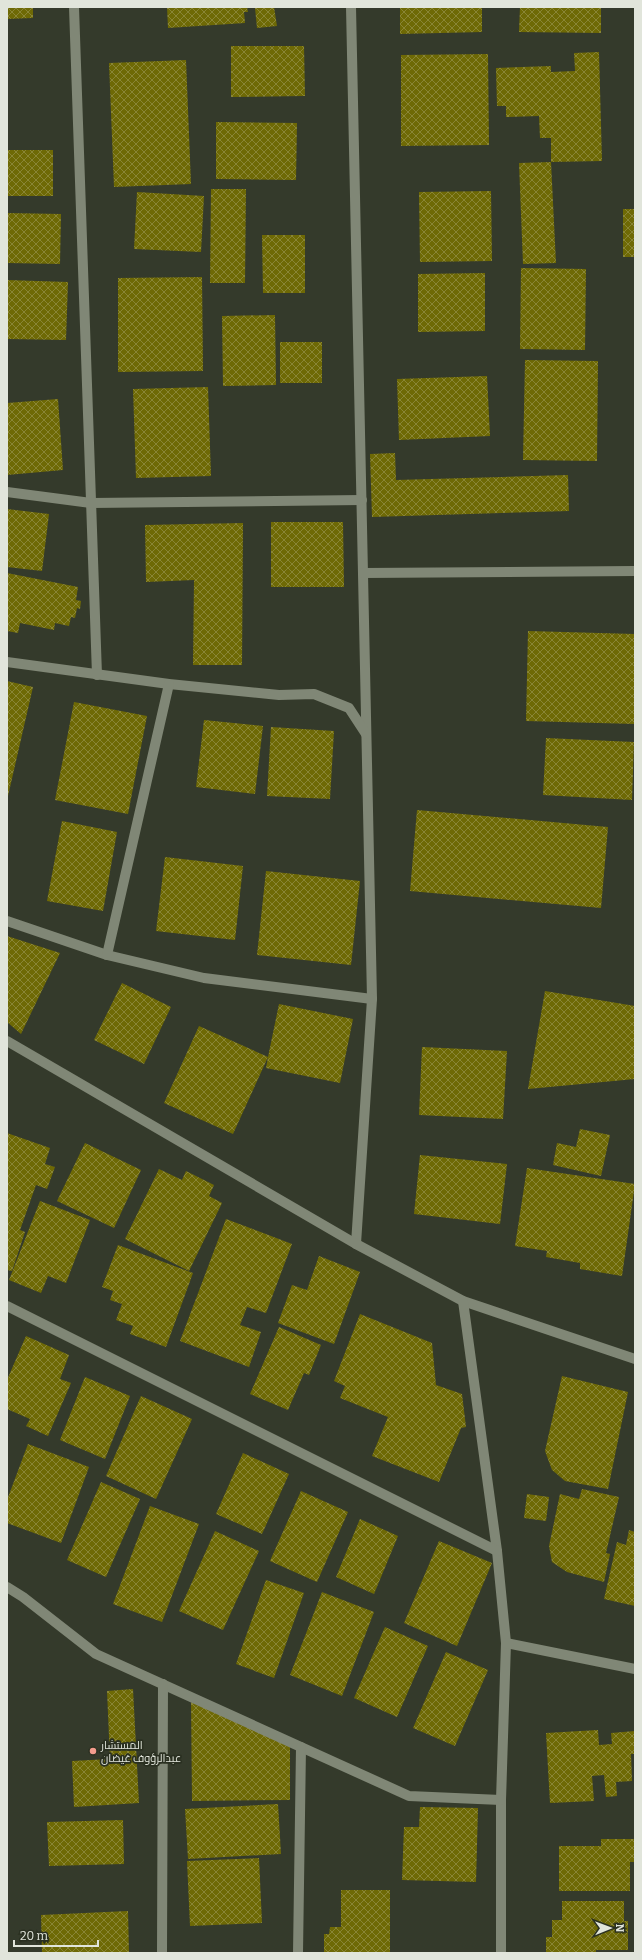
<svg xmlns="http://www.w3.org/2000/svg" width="642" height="1960" viewBox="0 0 642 1960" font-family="Bitter,Cairo,serif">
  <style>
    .building { fill: url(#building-cross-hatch) }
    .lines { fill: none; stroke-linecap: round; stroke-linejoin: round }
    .minor { stroke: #808776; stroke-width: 10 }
    .poi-dot { fill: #f49d8d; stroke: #2a3021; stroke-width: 1.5 }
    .labels { text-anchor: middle; stroke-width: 3.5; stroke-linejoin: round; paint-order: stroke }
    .poi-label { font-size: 11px; fill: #e1e5db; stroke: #2a3021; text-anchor: start }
  </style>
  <defs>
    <pattern id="building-cross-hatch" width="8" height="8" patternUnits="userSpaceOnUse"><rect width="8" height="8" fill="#6e6905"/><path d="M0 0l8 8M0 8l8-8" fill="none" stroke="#898535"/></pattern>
  </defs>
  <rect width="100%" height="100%" fill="#343a2b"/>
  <g class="building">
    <polygon points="7,7 33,7 33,18 7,19"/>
    <polygon points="167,7 247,7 248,12 244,12 245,23 168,28"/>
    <polygon points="265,7 274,7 277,26 257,28 255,8"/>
    <polygon points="400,7 482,7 482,32 400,34"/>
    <polygon points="520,7 601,7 601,33 519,32"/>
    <polygon points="231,46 304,46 305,96 231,97"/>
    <polygon points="599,52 602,161 551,162 556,263 523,264 519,163 551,162 551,138 540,138 539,116 506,117 506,106 497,106 496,68 551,66 551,72 575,71 574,53"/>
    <polygon points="488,54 489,145 401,146 401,55"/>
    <polygon points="186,60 191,184 114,187 109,63"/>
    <polygon points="216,122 297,123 296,180 216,179"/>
    <rect x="7" y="150" width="46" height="46"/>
    <polygon points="211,189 246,189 245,283 210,283"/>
    <polygon points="491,191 492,261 420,262 419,192"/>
    <polygon points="137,192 204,196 201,252 134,249"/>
    <rect x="623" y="209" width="12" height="48"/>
    <polygon points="7,213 61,214 60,264 7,263"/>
    <polygon points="262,235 305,235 305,293 263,293"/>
    <polygon points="521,268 586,269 585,350 520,349"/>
    <polygon points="485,273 485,331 418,332 418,274"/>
    <polygon points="202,277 203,371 118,372 118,278"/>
    <polygon points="7,280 68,282 66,340 7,339"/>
    <polygon points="275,315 276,385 223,386 222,316"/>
    <rect x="280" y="342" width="42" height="41"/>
    <polygon points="525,360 598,361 597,461 523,460"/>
    <polygon points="487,376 490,436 399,440 397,379"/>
    <polygon points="208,387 211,476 136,478 133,389"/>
    <polygon points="58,399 63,470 7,475 7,403"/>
    <polygon points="395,453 396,480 568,475 569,511 372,517 370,454"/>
    <polygon points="7,509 49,514 42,571 7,567"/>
    <polygon points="271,522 343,522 344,587 271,587"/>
    <polygon points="243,523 242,665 193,665 194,580 146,582 145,525"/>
    <polygon points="7,573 78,587 76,600 81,601 80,609 77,608 75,618 71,617 69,626 55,623 54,630 20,623 18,633 7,631"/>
    <polygon points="528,631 635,634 635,724 526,721"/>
    <polygon points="7,681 33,687 8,796 7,796"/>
    <polygon points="74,702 147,716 128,814 55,800"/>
    <polygon points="204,720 263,726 255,794 196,787"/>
    <polygon points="271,727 334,731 330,799 267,796"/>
    <polygon points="546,738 634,742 632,800 543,795"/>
    <polygon points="417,810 608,827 601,908 410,891"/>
    <polygon points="62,821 117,832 103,911 47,901"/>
    <polygon points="165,857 243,866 235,940 156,931"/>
    <polygon points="266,871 360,881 351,965 257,955"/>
    <polygon points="7,936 60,953 21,1034 7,1022"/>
    <polygon points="122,983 171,1007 144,1064 94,1040"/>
    <polygon points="545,991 635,1006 635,1079 528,1089"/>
    <polygon points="279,1004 353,1019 340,1083 266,1068 268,1057 233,1134 164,1103 199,1026 268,1057"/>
    <polygon points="422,1047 507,1051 503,1119 419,1115"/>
    <polygon points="580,1129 610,1135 601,1176 553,1165 557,1143 576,1147"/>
    <polygon points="7,1133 50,1148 45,1164 55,1167 47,1189 36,1185 20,1230 25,1232 12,1271 7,1270"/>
    <polygon points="85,1143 141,1170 114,1228 57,1201"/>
    <polygon points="420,1155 507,1164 500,1224 414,1214"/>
    <polygon points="527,1168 635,1184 622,1276 580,1269 580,1263 546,1257 547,1251 515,1246"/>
    <polygon points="159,1169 182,1180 186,1171 214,1185 209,1196 222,1203 189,1271 125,1239"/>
    <polygon points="40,1201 90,1220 66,1283 48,1276 41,1293 9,1280"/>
    <polygon points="226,1219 292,1244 266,1313 247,1307 240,1325 261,1332 249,1367 180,1341"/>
    <polygon points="118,1245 193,1273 166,1347 130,1334 133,1326 116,1320 122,1304 110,1300 113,1291 102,1287"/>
    <polygon points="319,1256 360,1272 334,1344 278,1323 292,1285 307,1290"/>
    <polygon points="360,1314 432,1343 436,1385 462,1394 466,1427 461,1428 439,1482 372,1456 388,1417 340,1398 345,1386 334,1381"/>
    <polygon points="279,1327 321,1345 309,1375 304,1373 288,1410 250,1394"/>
    <polygon points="26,1336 69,1355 60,1379 71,1383 48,1436 26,1426 30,1419 7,1409 7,1380"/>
    <polygon points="562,1376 628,1392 608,1489 565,1481 552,1470 545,1451"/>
    <polygon points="85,1377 130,1396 105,1459 60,1440"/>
    <polygon points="141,1396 192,1419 156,1499 106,1476"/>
    <polygon points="28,1444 89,1467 61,1543 7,1523 7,1500"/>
    <polygon points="243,1453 289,1474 262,1534 216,1514"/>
    <polygon points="101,1482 140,1499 106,1577 67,1560"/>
    <polygon points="582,1489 619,1497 606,1553 610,1554 604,1582 567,1572 552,1562 549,1546 560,1494 579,1499"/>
    <polygon points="301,1491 348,1512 317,1582 270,1561"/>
    <polygon points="527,1494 549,1497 546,1521 524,1518"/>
    <polygon points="150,1506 199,1524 162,1622 113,1604"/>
    <polygon points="360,1519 398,1536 374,1594 336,1577"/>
    <polygon points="629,1530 635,1532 635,1606 604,1599 617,1542 626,1545"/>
    <polygon points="215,1531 259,1551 223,1630 179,1611"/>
    <polygon points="439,1541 492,1563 457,1646 404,1623"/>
    <polygon points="266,1580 304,1593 274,1678 236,1664"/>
    <polygon points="322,1592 374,1612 342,1696 290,1675"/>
    <polygon points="385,1627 428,1646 397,1717 354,1698"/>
    <polygon points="446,1652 488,1670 455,1746 413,1728"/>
    <polygon points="133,1689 139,1803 74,1807 72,1761 110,1759 107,1691"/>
    <polygon points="191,1700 290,1746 290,1800 192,1801"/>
    <polygon points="598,1730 599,1745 612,1744 611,1733 635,1731 635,1754 631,1754 632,1781 616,1782 617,1796 606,1797 604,1775 592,1776 594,1801 550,1803 546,1733"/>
    <polygon points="278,1804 281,1854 188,1859 185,1809"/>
    <polygon points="420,1807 478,1808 476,1882 402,1880 404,1827 419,1827"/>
    <polygon points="123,1820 124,1864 49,1866 47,1822"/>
    <polygon points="601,1839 635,1839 635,1862 630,1862 630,1891 559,1891 559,1846 601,1846"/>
    <polygon points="259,1858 262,1923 190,1926 187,1861"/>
    <polygon points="341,1890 390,1890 390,1953 324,1953 324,1934 329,1934 330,1927 341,1927"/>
    <polygon points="562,1901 624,1901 624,1921 628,1921 628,1950 596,1950 596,1953 546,1953 546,1937 552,1937 552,1920 562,1920"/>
    <polygon points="128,1911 129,1953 42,1953 41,1915"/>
  </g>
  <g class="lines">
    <g class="minor">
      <polyline points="74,7 97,675"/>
      <polyline points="351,7 372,999 356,1244"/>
      <polyline points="7,492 91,503 362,500"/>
      <polyline points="363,573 635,571"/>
      <polyline points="7,662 169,684 279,695 314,694 349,708 366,734"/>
      <polyline points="7,921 107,955 204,978 372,999"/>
      <polyline points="107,955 169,684"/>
      <polyline points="7,1041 356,1244 463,1301 635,1359"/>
      <polyline points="463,1301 497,1551 506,1643 501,1800 501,1953"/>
      <polyline points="7,1306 497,1551"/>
      <polyline points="7,1587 23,1597 96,1654 409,1796 501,1800"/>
      <polyline points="506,1643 635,1669"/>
      <polyline points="162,1953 163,1684"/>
      <polyline points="298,1953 301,1747"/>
    </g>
  </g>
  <circle class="poi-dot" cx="93" cy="1751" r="4"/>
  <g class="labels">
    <g class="poi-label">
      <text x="101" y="1749">المستشار<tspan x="101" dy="13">عبدالرؤوف غيضان</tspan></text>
    </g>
  </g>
  <rect width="642" height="1960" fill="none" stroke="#e1e5db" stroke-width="16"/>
  <g transform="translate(610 1928) rotate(89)" stroke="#2a3021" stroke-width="3" paint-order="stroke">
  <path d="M0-3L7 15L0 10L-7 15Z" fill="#e1e5db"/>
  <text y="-6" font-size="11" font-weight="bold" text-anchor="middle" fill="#e1e5db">N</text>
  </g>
  <path d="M14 1940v6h84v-6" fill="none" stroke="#e1e5db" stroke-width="2"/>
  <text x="20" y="1940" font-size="12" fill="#e1e5db" stroke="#2a3021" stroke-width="3" paint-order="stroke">20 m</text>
</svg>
